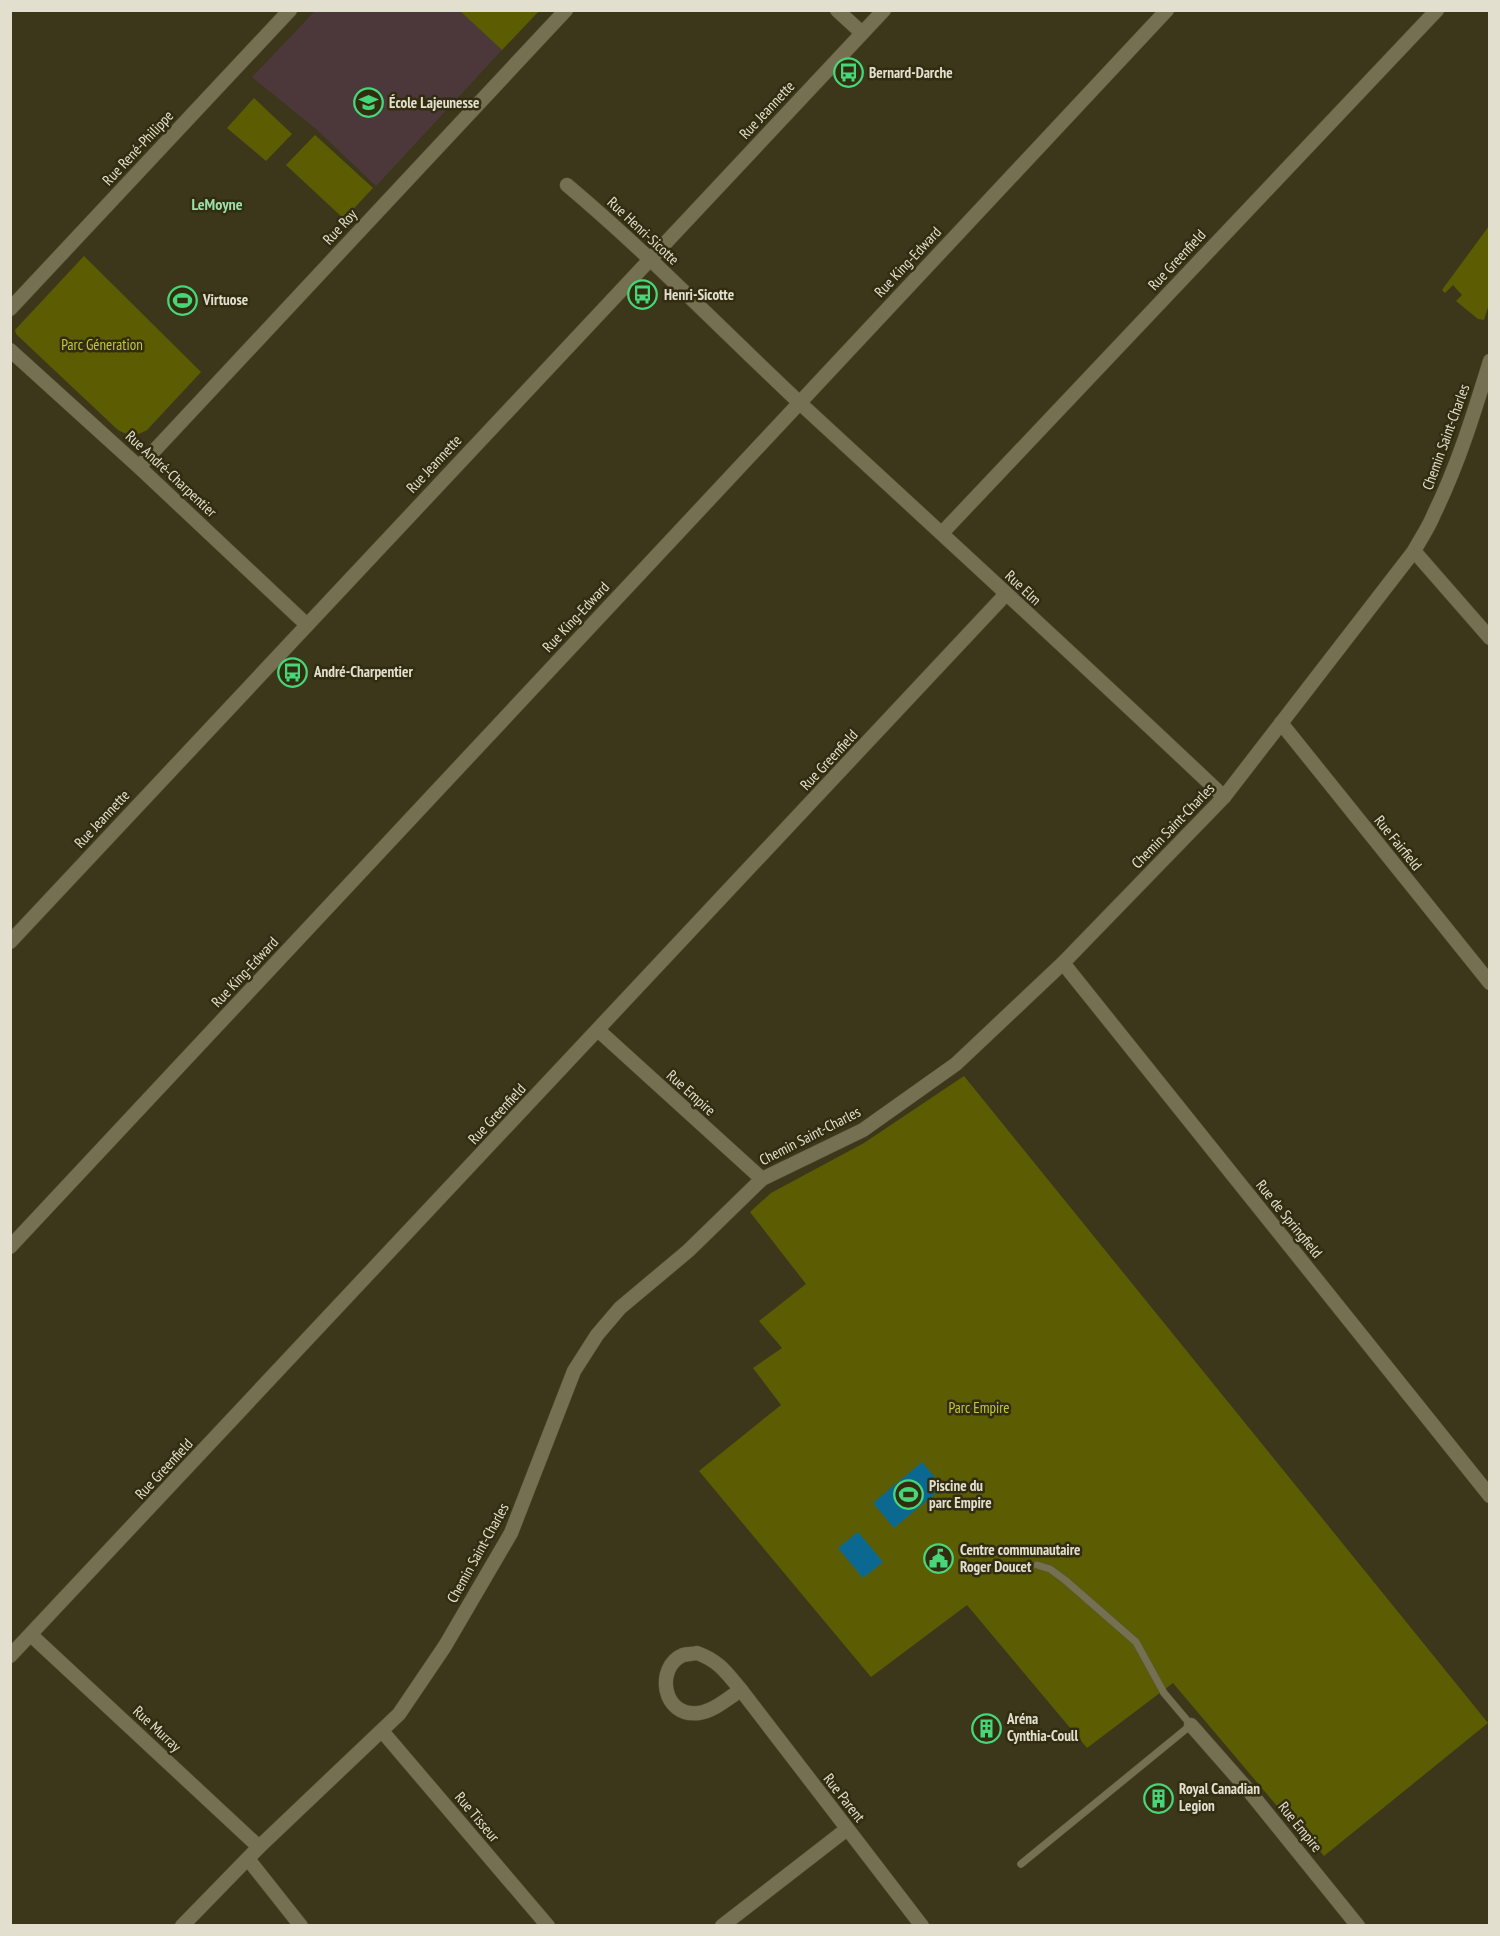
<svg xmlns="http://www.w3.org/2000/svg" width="1500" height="1936" viewBox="0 0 1500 1936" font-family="'PT Sans Narrow',sans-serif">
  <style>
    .education { fill: #4c383b }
    .green { fill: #5c5d03 }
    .water { fill: #0b6991 }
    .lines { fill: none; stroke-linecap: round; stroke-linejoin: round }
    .lane-casing { stroke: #58543b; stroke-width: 8 }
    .street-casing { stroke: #58543b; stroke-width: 15 }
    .lane { stroke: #767052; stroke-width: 7 }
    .street { stroke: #767052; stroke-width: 14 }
    .labels { text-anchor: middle; stroke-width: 5; stroke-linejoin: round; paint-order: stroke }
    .poi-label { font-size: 15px; font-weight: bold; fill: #e2dfce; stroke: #322c10; text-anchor: start }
    .street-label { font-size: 15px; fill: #e2dfce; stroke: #322c10 }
    .park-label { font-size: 15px; fill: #c5c73c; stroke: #322c10 }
    .neighbourhood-label { font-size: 16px; font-weight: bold; fill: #9bdfab; stroke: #322c10 }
  </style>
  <rect width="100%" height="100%" fill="#3c371b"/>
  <polygon class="education" points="315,11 460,11 502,50 376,186 316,129 252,77"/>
  <g class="green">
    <polygon points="460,11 539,11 502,50"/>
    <polygon points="254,98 292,134 266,161 227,128"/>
    <polygon points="315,135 373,188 344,219 286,165"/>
    <polygon points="1489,226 1489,304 1484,320 1478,319 1456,301 1462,295 1453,285 1445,293 1442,290"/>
    <path d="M84,256L201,372L147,430C136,436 129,436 118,430L16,334L15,330Z"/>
    <polygon points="964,1076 1488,1723 1324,1856 1319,1850 1316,1852 1173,1683 1087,1748 967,1605 871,1677 699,1471 781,1405 753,1368 782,1348 759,1321 806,1284 750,1212 771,1193 864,1143"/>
  </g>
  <g class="water">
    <polygon points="922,1462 943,1487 894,1528 873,1503"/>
    <polygon points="858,1532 883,1562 863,1578 838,1548"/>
  </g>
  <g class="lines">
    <defs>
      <polyline id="lane" points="1021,1864 1191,1725 1164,1693 1136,1642 1065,1580 1050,1569 1037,1565"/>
      <g id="street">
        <polyline points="837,10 862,33"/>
        <path d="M567,185C649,254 724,332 802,405C943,535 1085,665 1224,797"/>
        <polyline points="10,309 290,10"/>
        <polyline points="10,350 139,467 307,625"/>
        <polyline points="139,467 566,10"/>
        <polyline points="942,533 1437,10"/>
        <polyline points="1414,551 1490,638"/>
        <polyline points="1281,723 1490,983"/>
        <polyline points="10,942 884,10"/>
        <polyline points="1063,963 1490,1496"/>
        <polyline points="598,1030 762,1179"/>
        <polyline points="10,1247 1167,10"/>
        <polyline points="31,1635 259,1847"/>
        <path d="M697,1653C719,1661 726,1672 741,1690C728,1698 714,1711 699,1713C662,1718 655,1667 683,1655C687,1654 693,1654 697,1653Z"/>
        <polyline points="10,1656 1006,594"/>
        <polyline points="741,1690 922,1926"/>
        <polyline points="1191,1725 1249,1791 1358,1926"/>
        <polyline points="382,1731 548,1926"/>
        <polyline points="248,1859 301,1926"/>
        <path d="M182,1926L259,1847L399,1714L445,1646L511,1533L574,1371L597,1335L620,1308L688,1251L762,1179L863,1130L956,1064L1063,963L1224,797L1414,551C1421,538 1429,527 1434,514C1458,465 1474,413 1490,361"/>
        <polyline points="722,1926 847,1829"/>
      </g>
    </defs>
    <use href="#lane" class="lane-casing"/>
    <use href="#street" class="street-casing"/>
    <use href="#lane" class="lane"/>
    <use href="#street" class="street"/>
  </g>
  <defs>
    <symbol id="bus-ring" viewBox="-11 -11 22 22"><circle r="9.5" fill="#322c10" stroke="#48d778" stroke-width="1.5"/><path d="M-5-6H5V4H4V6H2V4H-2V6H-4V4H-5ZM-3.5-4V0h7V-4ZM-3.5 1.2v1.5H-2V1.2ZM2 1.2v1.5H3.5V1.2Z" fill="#48d778"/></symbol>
    <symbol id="school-ring" viewBox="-11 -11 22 22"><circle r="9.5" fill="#322c10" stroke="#48d778" stroke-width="1.5"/><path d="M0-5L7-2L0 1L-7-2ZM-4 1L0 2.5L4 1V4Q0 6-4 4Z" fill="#48d778"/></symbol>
    <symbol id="stadium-ring" viewBox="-11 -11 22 22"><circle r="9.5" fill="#322c10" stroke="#48d778" stroke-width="1.5"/><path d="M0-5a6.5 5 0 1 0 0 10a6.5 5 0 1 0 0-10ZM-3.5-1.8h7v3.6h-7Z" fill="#48d778"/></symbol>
    <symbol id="civic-ring" viewBox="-11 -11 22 22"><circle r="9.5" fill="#322c10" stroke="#48d778" stroke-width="1.5"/><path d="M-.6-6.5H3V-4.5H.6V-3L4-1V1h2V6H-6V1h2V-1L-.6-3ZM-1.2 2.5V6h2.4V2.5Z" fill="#48d778"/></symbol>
    <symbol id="building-ring" viewBox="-11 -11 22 22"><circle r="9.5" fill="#322c10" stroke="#48d778" stroke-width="1.5"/><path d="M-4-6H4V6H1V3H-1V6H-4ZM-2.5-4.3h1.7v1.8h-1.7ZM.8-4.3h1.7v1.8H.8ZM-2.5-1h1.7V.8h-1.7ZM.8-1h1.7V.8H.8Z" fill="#48d778"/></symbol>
  </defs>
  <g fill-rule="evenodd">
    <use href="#bus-ring" x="832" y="56" width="33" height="33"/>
    <use href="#school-ring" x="352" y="86" width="33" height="33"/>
    <use href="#bus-ring" x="626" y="278" width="33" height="33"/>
    <use href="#stadium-ring" x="166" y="284" width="33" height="33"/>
    <use href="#bus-ring" x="276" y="656" width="33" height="33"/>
    <use href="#stadium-ring" x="892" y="1478" width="33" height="33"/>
    <use href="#civic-ring" x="922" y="1542" width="33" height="33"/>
    <use href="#building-ring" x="970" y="1712" width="33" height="33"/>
    <use href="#building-ring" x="1142" y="1782" width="33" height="33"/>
  </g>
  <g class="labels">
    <g class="poi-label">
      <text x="869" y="78">Bernard-Darche</text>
      <text x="389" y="108">École Lajeunesse</text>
      <text x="664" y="300">Henri-Sicotte</text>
      <text x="203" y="305">Virtuose</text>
      <text x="314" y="677">André-Charpentier</text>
      <text x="929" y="1491">Piscine du<tspan x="929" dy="17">parc Empire</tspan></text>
      <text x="960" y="1555">Centre communautaire<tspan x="960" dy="17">Roger Doucet</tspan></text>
      <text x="1007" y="1724">Aréna<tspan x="1007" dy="17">Cynthia-Coull</tspan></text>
      <text x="1179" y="1794">Royal Canadian<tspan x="1179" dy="17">Legion</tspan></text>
    </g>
    <g class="street-label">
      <text transform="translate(767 110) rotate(-47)" y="5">Rue Jeannette</text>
      <text transform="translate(138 148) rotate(-47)" y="5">Rue René-Philippe</text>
      <text transform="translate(340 227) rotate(-47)" y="5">Rue Roy</text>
      <text transform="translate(643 231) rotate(43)" y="5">Rue Henri-Sicotte</text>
      <text transform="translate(1177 260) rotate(-47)" y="5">Rue Greenfield</text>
      <text transform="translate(908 262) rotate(-47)" y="5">Rue King-Edward</text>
      <text transform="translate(1446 437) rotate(-70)" y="5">Chemin Saint-Charles</text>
      <text transform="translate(434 464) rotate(-47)" y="5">Rue Jeannette</text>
      <text transform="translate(171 474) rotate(43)" y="5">Rue André-Charpentier</text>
      <text transform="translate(1023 588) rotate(43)" y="5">Rue Elm</text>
      <text transform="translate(576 617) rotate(-47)" y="5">Rue King-Edward</text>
      <text transform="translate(829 760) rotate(-47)" y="5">Rue Greenfield</text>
      <text transform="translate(102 819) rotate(-47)" y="5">Rue Jeannette</text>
      <text transform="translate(1173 826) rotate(-46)" y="5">Chemin Saint-Charles</text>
      <text transform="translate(1398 843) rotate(51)" y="5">Rue Fairfield</text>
      <text transform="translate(245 972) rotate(-47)" y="5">Rue King-Edward</text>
      <text transform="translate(691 1093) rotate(42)" y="5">Rue Empire</text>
      <text transform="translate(497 1114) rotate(-47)" y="5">Rue Greenfield</text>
      <text transform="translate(810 1136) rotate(-27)" y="5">Chemin Saint-Charles</text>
      <text transform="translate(1289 1219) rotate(51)" y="5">Rue de Springfield</text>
      <text transform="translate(164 1469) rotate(-47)" y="5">Rue Greenfield</text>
      <text transform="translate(478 1553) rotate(-61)" y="5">Chemin Saint-Charles</text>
      <text transform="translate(157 1729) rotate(43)" y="5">Rue Murray</text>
      <text transform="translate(844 1798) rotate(52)" y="5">Rue Parent</text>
      <text transform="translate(477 1817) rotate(50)" y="5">Rue Tisseur</text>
      <text transform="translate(1300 1827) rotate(51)" y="5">Rue Empire</text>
    </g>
    <g class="park-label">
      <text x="102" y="350">Parc Géneration</text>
      <text x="979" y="1413">Parc Empire</text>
    </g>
    <g class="neighbourhood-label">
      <text x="217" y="210">LeMoyne</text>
    </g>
  </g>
  <rect width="1500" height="1936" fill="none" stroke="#e2dfce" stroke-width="24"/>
</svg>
